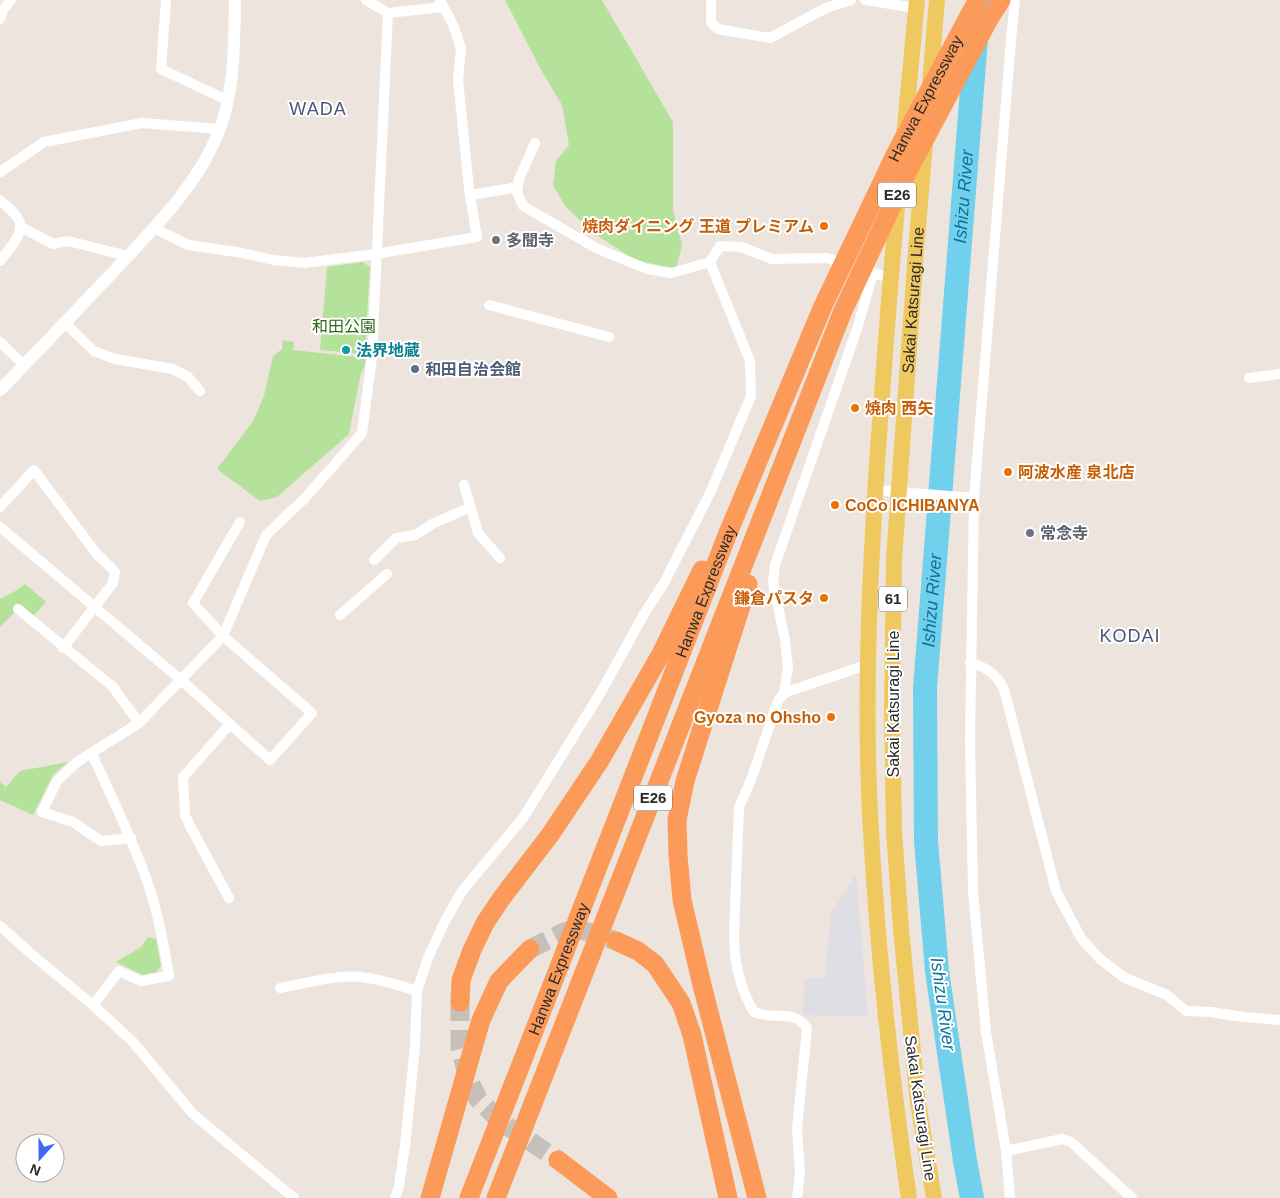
<svg xmlns="http://www.w3.org/2000/svg" width="1280" height="1198" viewBox="0 0 1280 1198" font-family="Arial,'Noto Sans JP',sans-serif">
  <style>
    .industrial { fill: #dfdee5 }
    .green { fill: #b5e29a }
    .lines { fill: none; stroke-linecap: round; stroke-linejoin: round }
    .river { stroke: #71d1ed; stroke-width: 24 }
    .motorway-tunnel { stroke: #c6c0b9; stroke-width: 19; stroke-dasharray: 19 9; stroke-linecap: butt }
    .minor { stroke: #fff; stroke-width: 10 }
    .tertiary { stroke: #fff; stroke-width: 12 }
    .primary { stroke: #efc860; stroke-width: 16 }
    .motorway { stroke: #fc9a59; stroke-width: 19 }
    .food-dot { fill: #e8710a; stroke: #fff; stroke-width: 2 }
    .worship-dot { fill: #6b7280; stroke: #fff; stroke-width: 2 }
    .culture-dot { fill: #0f9aa8; stroke: #fff; stroke-width: 2 }
    .service-dot { fill: #5c6f8a; stroke: #fff; stroke-width: 2 }
    .labels { text-anchor: middle; stroke-width: 4; stroke-linejoin: round; paint-order: stroke }
    .shield { fill: #fff; stroke: #6b6b6b; stroke-width: 1 }
    .shield-label { font-size: 15px; font-weight: bold; fill: #2b2b2b }
    .street-label { font-size: 16px; fill: #2b2b2b; stroke: #fff }
    .food-label { font-size: 16px; font-weight: bold; fill: #c56008; stroke: #fff; text-anchor: end }
    .worship-label { font-size: 16px; font-weight: bold; fill: #5b616d; stroke: #fff; text-anchor: start }
    .park-label { font-size: 16px; fill: #2e681b; stroke: #fff }
    .culture-label { font-size: 16px; font-weight: bold; fill: #0d838f; stroke: #fff; text-anchor: start }
    .service-label { font-size: 16px; font-weight: bold; fill: #4e5e75; stroke: #fff; text-anchor: start }
    .neighbourhood-label { font-size: 18px; letter-spacing: 1px; fill: #4b567b; stroke: #fff }
    .water-label { font-size: 18px; font-style: italic; fill: #0f709b; stroke: #fff }
  </style>
  <rect width="100%" height="100%" fill="#ede5dd"/>
  <polygon class="industrial" points="856,874 868,1016 803,1015 805,979 825,977 831,913"/>
  <g class="green">
    <polygon points="505,0 602,0 673,122 673,210 682,245 676,269 635,260 592,232 565,206 553,185 556,161 569,145 562,105 540,68"/>
    <polygon points="363,262 370,267 365,354 320,350 327,267"/>
    <path d="M283,340L294,342L293,350L365,358C365,364 365,368 361,373L349,434L277,497L260,501L217,469L253,421L264,396L273,356L282,349Z"/>
    <polygon points="25,584 46,602 33,616 22,605 0,627 0,599 17,590"/>
    <polygon points="68,762 53,775 33,815 0,800 0,782 6,787 20,771"/>
    <polygon points="148,937 156,939 161,966 156,972 143,975 116,962 141,947"/>
  </g>
  <g class="lines">
    <path class="river" id="s1" d="M972,1198L965,1161L937,971L926,841L925,688L979,0"/>
    <g class="motorway-tunnel">
      <polyline points="530,949 564,932 578,929 613,940"/>
      <polyline points="460,1002 460,1048 467,1075 478,1099 500,1121 558,1160"/>
    </g>
    <g class="minor">
      <polyline points="166,0 161,69 227,100"/>
      <polyline points="366,0 388,13 443,7"/>
      <polyline points="711,0 711,22 718,29 770,38 826,8 851,0"/>
      <polyline points="865,0 916,8"/>
      <polyline points="0,19 3,10 11,0"/>
      <polyline points="535,143 519,179 517,192 523,206 596,248 647,269 671,273 710,262"/>
      <polyline points="0,172 44,142 142,123 219,129"/>
      <polyline points="470,195 518,187"/>
      <path d="M0,200C5,205 13,211 17,217C28,231 8,250 0,261"/>
      <polyline points="21,227 53,244 68,241 128,256"/>
      <polyline points="154,228 188,245 243,253 273,260 304,263 376,254 477,237 469,189 458,80 461,48 453,25 440,0"/>
      <polyline points="860,269 890,278"/>
      <polyline points="489,305 609,337"/>
      <polyline points="65,323 94,351 115,359 173,369 188,377 200,391"/>
      <polyline points="0,342 24,365"/>
      <polyline points="1249,378 1280,374"/>
      <polyline points="464,485 478,533 500,558"/>
      <polyline points="875,490 974,498"/>
      <polyline points="0,507 34,470 96,553 115,572 113,583 63,648"/>
      <polyline points="0,527 181,680 270,760 312,713 223,636 193,603 240,522"/>
      <polyline points="374,560 396,538 415,535 434,523 471,507"/>
      <polyline points="18,609 113,687 139,723"/>
      <polyline points="340,615 387,574"/>
      <path d="M970,663C987,667 996,674 1004,689L1056,891L1081,938L1100,959L1125,978L1167,995L1186,1011L1211,1012L1243,1017L1280,1020"/>
      <polyline points="784,693 788,667 785,640 773,582 775,565 858,326 873,273"/>
      <path d="M92,754C111,796 132,838 147,881C158,912 164,944 169,976L141,981L119,971L93,1005"/>
      <polyline points="131,838 101,841 73,822 42,812 57,781 77,762 139,723 223,636 266,535 306,497 362,433 372,357 388,13"/>
      <polyline points="229,898 190,826 185,815 183,777 230,724"/>
      <polyline points="0,926 36,958 93,1005 132,1041 193,1114 294,1198"/>
      <path d="M280,988C303,984 338,974 361,977C379,979 399,985 417,991"/>
      <polyline points="1006,1151 1062,1139 1071,1142 1132,1198"/>
      <polyline points="395,1198 399,1186 405,1146 415,1046 417,991 428,958 444,923 462,891 523,818 601,692 644,614 664,583 711,491 751,396 750,361 710,262 720,246 741,247 772,259 827,258 846,264"/>
      <path d="M797,1198L800,1173L797,1128L807,1028C793,1008 773,1021 754,1012C739,987 734,962 734,934L739,807L751,780L778,701L784,693L869,664"/>
      <polyline points="1010,1198 1006,1151 986,1032 973,892 970,740 974,498 1010,52 1015,0"/>
    </g>
    <path class="tertiary" d="M0,390C39,350 77,310 115,270C154,228 198,185 219,131C235,90 234,43 235,0"/>
    <g class="primary">
      <polyline points="904,137 917,0"/>
      <path d="M898,198C890,277 885,356 879,435C870,566 863,700 871,832C878,955 891,1077 909,1198"/>
      <path id="s2" d="M934,1198L918,1103L901,929L894,831L892,715L894,559L916,250L937,0"/>
    </g>
    <g class="motorway">
      <polyline points="748,584 685,781 677,820 678,855 682,900 702,985 757,1198"/>
      <polyline points="616,941 638,951 655,964 681,1003 692,1035 728,1198"/>
      <polyline points="460,1002 461,980 472,950 485,923 501,899 550,835 599,762 661,654 702,570"/>
      <polyline points="558,1160 608,1198"/>
      <polyline points="430,1198 481,1020 499,981 530,949"/>
      <path id="s3" d="M469,1198L728,533L823,306L896,153L971,12L978,0"/>
      <polyline points="496,1198 842,313 911,165 989,19 1001,0"/>
    </g>
  </g>
  <g class="food-dot">
    <circle cx="824" cy="226" r="5"/>
    <circle cx="855" cy="408" r="5"/>
    <circle cx="1008" cy="472" r="5"/>
    <circle cx="835" cy="505" r="5"/>
    <circle cx="824" cy="598" r="5"/>
    <circle cx="831" cy="717" r="5"/>
  </g>
  <g class="worship-dot">
    <circle cx="496" cy="240" r="5"/>
    <circle cx="1030" cy="533" r="5"/>
  </g>
  <circle class="culture-dot" cx="346" cy="350" r="5"/>
  <circle class="service-dot" cx="415" cy="369" r="5"/>
  <g class="labels">
    <g class="shield">
      <rect x="878" y="182.5" width="38" height="25" rx="4"/>
      <rect x="879" y="586.5" width="28" height="25" rx="4"/>
      <rect x="634" y="785.5" width="38" height="25" rx="4"/>
    </g>
    <g class="shield-label">
      <text x="897" y="200">E26</text>
      <text x="893" y="604">61</text>
      <text x="653" y="803">E26</text>
    </g>
    <g class="street-label">
      <text dy="6" stroke="none"><textPath href="#s3" startOffset="1191">Hanwa Expressway</textPath></text>
      <text dy="6" stroke="none"><textPath href="#s2" startOffset="901">Sakai Katsuragi Line</textPath></text>
      <text dy="6" stroke="none"><textPath href="#s3" startOffset="651">Hanwa Expressway</textPath></text>
      <text transform="translate(893 704) rotate(-90)" y="6">Sakai Katsuragi Line</text>
      <text dy="6" stroke="none"><textPath href="#s3" startOffset="246">Hanwa Expressway</textPath></text>
      <text transform="translate(921 1108) rotate(82)" y="6">Sakai Katsuragi Line</text>
    </g>
    <g class="food-label">
      <text x="814" y="232">焼肉ダイニング 王道 プレミアム</text>
      <text x="865" y="414" text-anchor="start">焼肉 西矢</text>
      <text x="1018" y="478" text-anchor="start">阿波水産 泉北店</text>
      <text x="845" y="511" text-anchor="start">CoCo ICHIBANYA</text>
      <text x="814" y="604">鎌倉パスタ</text>
      <text x="821" y="723">Gyoza no Ohsho</text>
    </g>
    <g class="worship-label">
      <text x="506" y="246">多聞寺</text>
      <text x="1040" y="539">常念寺</text>
    </g>
    <g class="park-label">
      <text x="344" y="332">和田公園</text>
    </g>
    <g class="culture-label">
      <text x="356" y="356">法界地蔵</text>
    </g>
    <g class="service-label">
      <text x="425" y="375">和田自治会館</text>
    </g>
    <g class="neighbourhood-label">
      <text x="318" y="115">WADA</text>
      <text x="1130" y="642">KODAI</text>
    </g>
    <g class="water-label">
      <text dy="6" stroke="none"><textPath href="#s1" startOffset="1006">Ishizu River</textPath></text>
      <text dy="6" stroke="none"><textPath href="#s1" startOffset="601">Ishizu River</textPath></text>
      <text transform="translate(943 1004) rotate(82)" y="6">Ishizu River</text>
    </g>
  </g>
  <g transform="translate(40 1158) rotate(201)"><circle r="24" fill="#ffffff" stroke="#aaaaaa"/>
  <path d="M0-4L9 19L0 12L-9 19Z" fill="#3f68f8"/>
  <text y="-8" font-size="14" font-weight="bold" text-anchor="middle" fill="#2b2b2b">N</text>
  </g>
</svg>
